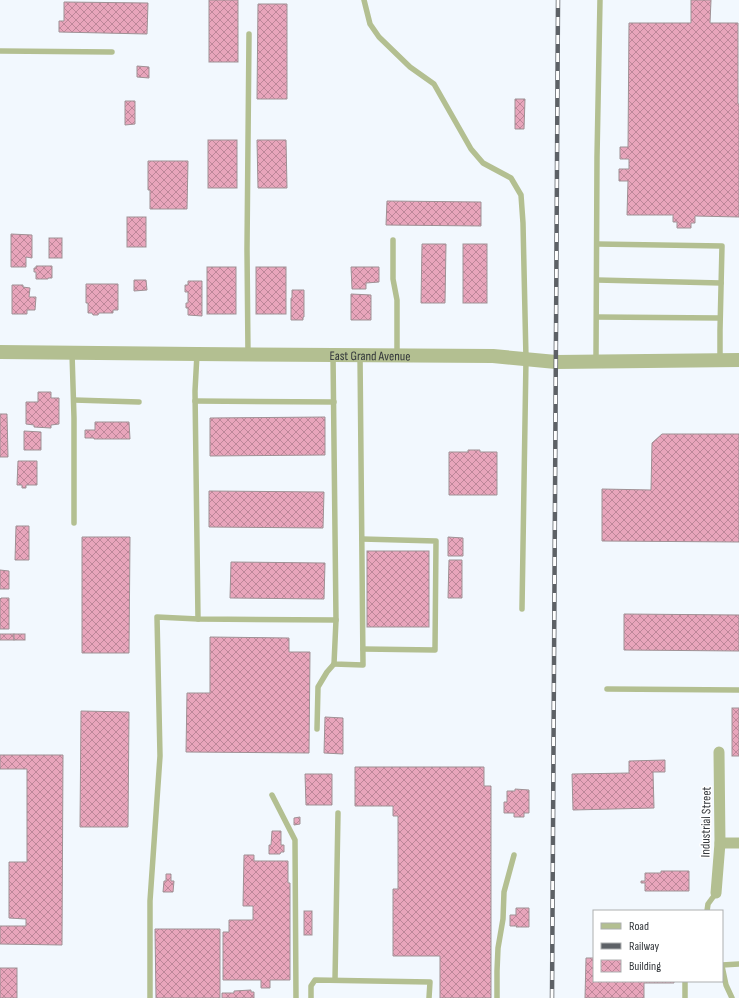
<svg xmlns="http://www.w3.org/2000/svg" width="739" height="998" viewBox="0 0 739 998" font-family="'Sofia Sans Condensed',sans-serif">
  <style>
    .building { fill: url(#building-cross-hatch); stroke: #9f9195 }
    .lines { fill: none; stroke-linecap: round; stroke-linejoin: round }
    .service { stroke: #b3bf91; stroke-width: 5.5 }
    .minor { stroke: #b3bf91; stroke-width: 11 }
    .tertiary { stroke: #b3bf91; stroke-width: 14 }
    .rail-casing { stroke: #5d6166; stroke-width: 4.5 }
    .rail { stroke: #fff; stroke-width: 3; stroke-dasharray: 9; stroke-linecap: butt }
    .labels { text-anchor: middle; stroke-width: 3; stroke-linejoin: round; paint-order: stroke }
    .street-label { font-size: 13px; fill: #32363a; stroke: #fff }
  </style>
  <defs>
    <pattern id="building-cross-hatch" width="8" height="8" patternUnits="userSpaceOnUse"><rect width="8" height="8" fill="#e8a5bb"/><path d="M0 0l8 8M0 8l8-8" fill="none" stroke="#bd8799"/></pattern>
  </defs>
  <rect width="100%" height="100%" fill="#f2f8fe"/>
  <g class="building">
    <rect x="209" y="0" width="29" height="62"/>
    <polygon points="691,0 711,0 710,23 738,23 738,104 739,104 739,217 695,216 695,223 691,223 691,228 677,228 677,222 673,222 673,215 627,215 628,181 619,181 619,169 629,169 629,159 620,159 620,147 628,147 629,23 691,23"/>
    <polygon points="64,2 148,3 147,34 59,32 59,21 64,21"/>
    <polygon points="258,4 287,4 287,99 257,99"/>
    <polygon points="137,66 149,67 149,78 137,77"/>
    <polygon points="515,99 525,99 524,129 515,129"/>
    <polygon points="125,101 135,101 135,124 125,125"/>
    <rect x="208" y="140" width="29" height="48"/>
    <polygon points="257,140 286,140 287,188 258,188"/>
    <polygon points="148,161 188,161 187,209 150,209 150,190 148,190"/>
    <polygon points="387,201 481,202 481,226 386,225"/>
    <rect x="127" y="217" width="19" height="30"/>
    <polygon points="11,234 32,235 32,258 26,257 26,267 11,267"/>
    <rect x="49" y="238" width="13" height="20"/>
    <polygon points="422,244 446,244 445,303 421,303"/>
    <rect x="463" y="244" width="24" height="59"/>
    <polygon points="36,266 52,266 52,278 48,278 48,279 36,279 36,272 34,272 34,268 36,268"/>
    <rect x="207" y="267" width="29" height="47"/>
    <rect x="256" y="267" width="30" height="47"/>
    <polygon points="351,267 379,267 379,282 366,283 366,289 352,289"/>
    <polygon points="134,280 146,280 147,290 134,291"/>
    <polygon points="188,281 202,281 202,316 188,315 188,308 186,308 186,303 188,303 188,292 185,292 185,285 188,285"/>
    <polygon points="86,284 118,284 118,310 113,310 113,313 99,313 98,315 93,315 92,313 88,313 88,303 86,303"/>
    <polygon points="12,285 23,285 23,287 30,288 29,297 36,297 35,310 27,310 27,314 12,314"/>
    <polygon points="292,290 304,290 304,317 303,317 303,320 291,320 291,298 292,298"/>
    <polygon points="351,294 371,295 371,320 351,320"/>
    <polygon points="38,392 51,392 51,398 59,398 59,424 51,425 51,428 34,427 34,425 26,424 26,402 38,402"/>
    <polygon points="0,414 7,414 8,457 0,457"/>
    <polygon points="325,417 325,455 210,456 210,418"/>
    <polygon points="95,422 129,422 130,439 94,439 94,438 85,438 85,430 95,430"/>
    <polygon points="24,431 41,432 41,450 24,450"/>
    <polygon points="662,434 739,434 739,542 602,541 602,489 651,490 652,443"/>
    <polygon points="468,450 480,450 480,452 497,452 497,495 449,495 449,452 468,452"/>
    <polygon points="18,461 37,461 37,485 26,485 26,488 22,488 22,485 17,485"/>
    <polygon points="209,491 324,492 323,528 209,527"/>
    <polygon points="16,526 29,526 29,560 15,560"/>
    <polygon points="82,537 130,537 129,653 82,653"/>
    <polygon points="448,537 463,538 463,556 448,556"/>
    <rect x="367" y="551" width="62" height="76"/>
    <polygon points="449,560 462,560 462,598 448,598"/>
    <polygon points="231,562 325,563 324,599 230,598"/>
    <polygon points="0,570 9,571 9,589 0,589"/>
    <polygon points="1,598 9,598 9,629 0,629 0,599"/>
    <polygon points="624,614 739,615 739,651 624,650"/>
    <rect x="0" y="634" width="14" height="6"/>
    <rect x="14" y="634" width="11" height="6"/>
    <polygon points="210,637 289,638 289,652 310,652 309,753 186,752 187,693 210,693"/>
    <rect x="732" y="708" width="7" height="48"/>
    <polygon points="81,711 129,712 128,827 80,827"/>
    <polygon points="325,717 343,718 343,754 324,753"/>
    <polygon points="0,755 63,755 62,945 0,944 0,926 26,926 26,919 9,918 9,862 27,862 27,769 0,769"/>
    <polygon points="665,760 665,772 653,772 654,808 573,810 572,774 629,773 629,761"/>
    <polygon points="355,767 484,767 484,786 491,786 491,998 440,998 440,956 393,956 393,889 398,889 398,816 393,816 393,806 355,806"/>
    <polygon points="305,774 332,774 332,805 306,805"/>
    <polygon points="515,789 529,790 529,813 524,813 524,817 514,817 514,813 504,813 504,802 507,802 507,791 515,791"/>
    <polygon points="300,817 300,824 294,825 294,818"/>
    <polygon points="272,831 281,831 281,845 284,845 284,852 281,852 280,854 269,854 269,845 271,845"/>
    <polygon points="244,855 254,855 254,861 288,861 288,883 290,883 290,980 270,980 270,988 261,988 261,980 223,980 223,932 229,932 229,920 253,920 253,906 243,906"/>
    <polygon points="661,871 689,871 689,891 645,891 645,883 641,883 641,881 645,881 645,873 661,873"/>
    <polygon points="166,874 171,874 171,881 174,881 173,892 163,892 164,881 166,881"/>
    <polygon points="516,908 529,908 529,927 516,927 517,926 510,926 510,915 516,915"/>
    <rect x="304" y="911" width="8" height="24"/>
    <polygon points="155,929 220,929 220,998 156,998"/>
    <polygon points="586,958 594,958 594,981 674,981 674,983 644,983 644,998 585,998"/>
    <rect x="0" y="968" width="17" height="30"/>
    <polygon points="251,990 251,992 254,992 254,998 222,998 222,993 234,993 234,991"/>
  </g>
  <g class="lines">
    <g class="service">
      <polyline points="364,0 370,24 379,37 410,67 434,84 471,149 483,163 511,178 521,195 523,223 526,359 522,609"/>
      <polyline points="0,51 112,52"/>
      <polyline points="393,240 393,279 397,300 397,355"/>
      <polyline points="597,244 722,246 720,330 720,360"/>
      <polyline points="597,280 721,283"/>
      <polyline points="597,317 720,318"/>
      <polyline points="72,353 74,418 74,523"/>
      <polyline points="197,354 195,391 198,619 336,620 333,355"/>
      <polyline points="248,354 247,249 249,34"/>
      <polyline points="596,360 597,157 600,0"/>
      <polyline points="74,400 139,402"/>
      <polyline points="195,401 334,402"/>
      <polyline points="362,539 436,541 435,650 363,649"/>
      <polyline points="336,620 334,664 363,665 360,355"/>
      <polyline points="607,689 739,690"/>
      <polyline points="317,729 318,687 327,672 334,664"/>
      <polyline points="272,795 295,840 296,998"/>
      <polyline points="707,911 708,904 716,893"/>
      <polyline points="722,965 739,964"/>
      <polyline points="722,966 726,985 732,998"/>
      <polyline points="335,980 338,813"/>
      <polyline points="685,981 685,998"/>
      <polyline points="150,998 150,901 160,756 157,617 198,619"/>
      <polyline points="311,998 311,986 315,980 430,982 429,998"/>
      <polyline points="497,998 497,971 498,948 503,919 504,892 514,855"/>
    </g>
    <g class="minor">
      <polyline points="720,843 739,843"/>
      <polyline points="716,893 720,843 719,752"/>
    </g>
    <path class="tertiary" id="s1" d="M0,352L197,354L493,356L556,362L739,360"/>
    <defs>
      <polyline id="rail" points="552,998 558,0"/>
    </defs>
    <use href="#rail" class="rail-casing"/>
    <use href="#rail" class="rail"/>
  </g>
  <g class="labels">
    <g class="street-label">
      <text dy="5" stroke="none"><textPath href="#s1" startOffset="370">East Grand Avenue</textPath></text>
      <text transform="translate(705 822) rotate(-89)" y="5">Industrial Street</text>
    </g>
  </g>
  <rect x="593" y="910" width="130" height="72" fill="#ffffff" stroke="#adafb0"/>
  <rect x="601" y="923" width="20" height="6" fill="#b3bf91" stroke="#adafb0"/>
  <text x="629" y="930" font-size="12" fill="#32363a">Road</text>
  <rect x="601" y="943" width="20" height="6" fill="#5d6166" stroke="#adafb0"/>
  <text x="629" y="950" font-size="12" fill="#32363a">Railway</text>
  <rect x="601" y="960" width="20" height="12" fill="url(#building-cross-hatch)" stroke="#adafb0"/>
  <text x="629" y="970" font-size="12" fill="#32363a">Building</text>
</svg>
